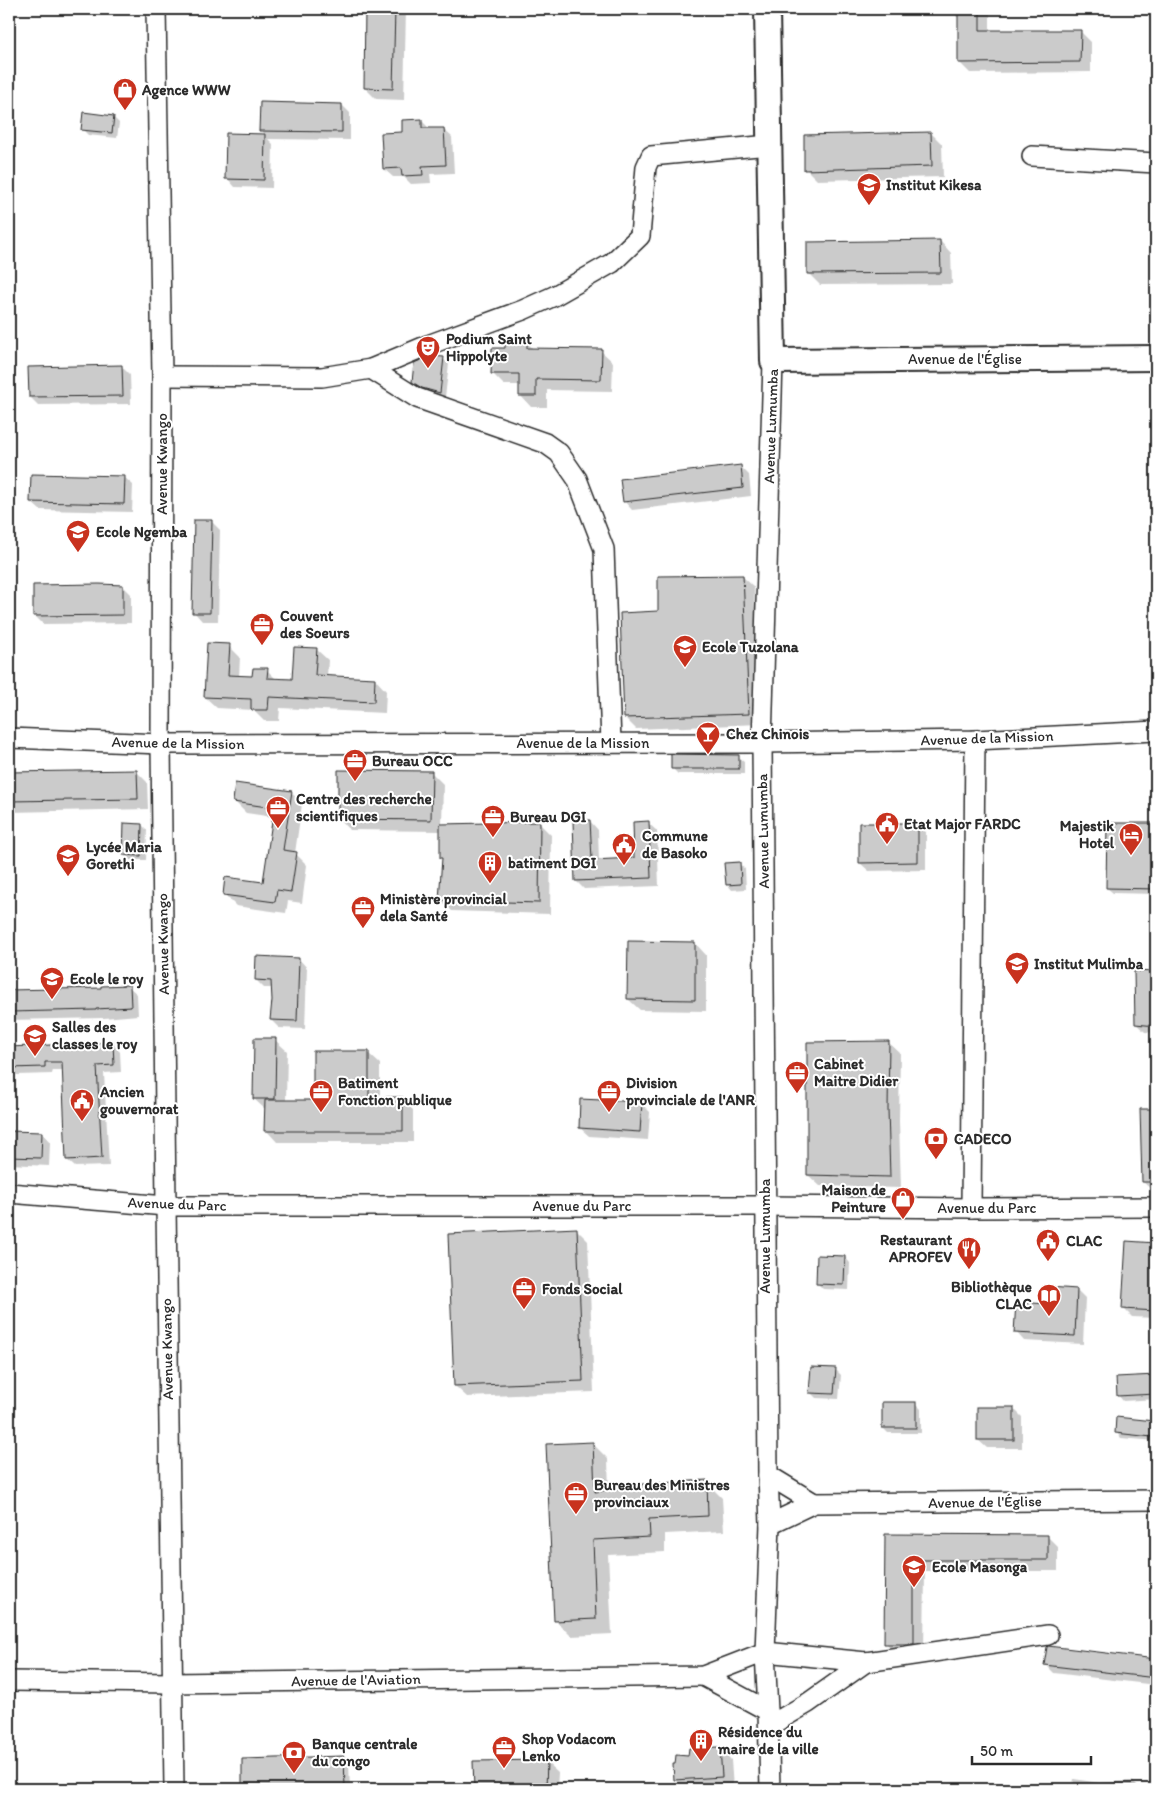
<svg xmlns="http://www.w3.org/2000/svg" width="1165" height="1798" viewBox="0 0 1165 1798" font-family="Itim,sans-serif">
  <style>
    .shadow { fill: #0003 }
    .building { fill: #cbcbcb; stroke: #2b2b2b }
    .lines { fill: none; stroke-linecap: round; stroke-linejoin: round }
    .minor-casing { stroke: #2b2b2b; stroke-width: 22 }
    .major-casing { stroke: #2b2b2b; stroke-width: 28 }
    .minor { stroke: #fff; stroke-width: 19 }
    .major { stroke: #fff; stroke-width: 24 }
    .labels { text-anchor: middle; stroke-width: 4; stroke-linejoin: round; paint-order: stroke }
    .poi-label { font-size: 15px; font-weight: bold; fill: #2b2b2b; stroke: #fff; text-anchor: start }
    .street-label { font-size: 15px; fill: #2b2b2b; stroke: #fff }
  </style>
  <rect width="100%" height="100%" fill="#fff"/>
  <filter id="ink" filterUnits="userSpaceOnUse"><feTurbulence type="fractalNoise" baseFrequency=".02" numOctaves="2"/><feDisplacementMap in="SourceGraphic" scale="10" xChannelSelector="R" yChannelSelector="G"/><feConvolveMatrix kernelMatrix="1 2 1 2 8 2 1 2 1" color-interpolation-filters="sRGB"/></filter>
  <g filter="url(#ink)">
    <g class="shadow">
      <polygon points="367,9 406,9 404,100 376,99 365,88"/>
      <polygon points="956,9 990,9 990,32 1080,31 1091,42 1091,72 970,73 959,62 959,18 956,16"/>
      <polygon points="342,105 350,113 350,140 268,139 273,144 272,188 235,187 227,178 228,134 266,135 261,130"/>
      <polygon points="113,117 119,123 117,138 88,135 82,129"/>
      <polygon points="421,120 430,129 443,129 452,137 454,173 430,174 431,183 411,184 404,177 393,177 384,169 404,133"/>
      <polygon points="931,133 942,144 943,177 817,180 806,169"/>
      <polygon points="940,241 951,253 952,284 820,285 809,274"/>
      <polygon points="527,342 534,350 601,351 613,362 612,391 547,390 547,407 531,407 520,395 520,385 504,385 492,373 506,350"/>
      <polygon points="443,359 449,364 445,397 429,393 413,381"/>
      <polygon points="122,367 130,375 131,404 38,405 30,397"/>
      <polygon points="740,466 749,475 751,496 632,510 624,501"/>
      <polygon points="124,477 133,485 132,512 40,510 31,502"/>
      <polygon points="212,522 220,530 218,621 202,621 194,612"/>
      <polygon points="742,576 754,587 760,724 636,729 625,718 660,613"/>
      <polygon points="123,586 131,594 131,623 43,624 34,615"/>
      <polygon points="229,646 240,657 239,677 253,678 267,670 277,680 294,681 316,649 328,660 327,677 375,679 386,691 385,713 280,708 279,721 264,721 253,710 217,708 205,697"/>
      <polygon points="738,757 744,762 744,774 678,774 672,768"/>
      <polygon points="136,771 147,782 148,809 9,812 9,774"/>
      <polygon points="432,773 443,784 442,825 539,823 551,835 550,914 452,911 441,900 443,860 441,858 441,831 350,830 339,818"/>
      <polygon points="291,792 302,804 295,853 307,865 302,903 288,901 286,913 236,906 224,894 264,883 273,817 246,813 234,801"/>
      <polygon points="590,821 598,830 599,861 636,859 648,823 657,831 659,886 584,889 576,881"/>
      <polygon points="917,824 926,832 926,870 869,871 860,863"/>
      <polygon points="1108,824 1156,824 1156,894 1113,893 1107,888"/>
      <polygon points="142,825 147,830 146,860 130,860 124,855"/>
      <polygon points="9,843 13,929 9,929"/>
      <polygon points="739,864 745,869 746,889 732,890 727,884"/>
      <polygon points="695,943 706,955 706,1011 640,1010 628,999"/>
      <polygon points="299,959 307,968 305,1029 279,1028 271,1020 273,988 264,988 256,980"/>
      <polygon points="1135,973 1156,973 1156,1033 1145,1032 1136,1024"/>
      <polygon points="129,987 137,994 138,1015 104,1018 9,1020 9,992 103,990"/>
      <polygon points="275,1040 287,1051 286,1101 314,1101 368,1053 380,1064 380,1099 402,1099 413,1110 413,1142 277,1142 266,1130 266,1110 254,1099"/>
      <polygon points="888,1042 900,1053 899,1121 901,1188 820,1186 808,1175"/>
      <polygon points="113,1044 120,1052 121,1072 104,1073 109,1166 75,1167 67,1160 63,1070 53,1070 52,1074 17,1075 10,1068 9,1048"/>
      <polygon points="641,1103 650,1112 648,1140 589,1136 580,1128"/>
      <polygon points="1156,1110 1156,1190 1152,1190 1143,1182 1141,1111"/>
      <polygon points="9,1132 42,1133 50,1142 49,1166 9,1164"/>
      <polygon points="576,1229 588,1241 594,1392 467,1397 455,1386"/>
      <polygon points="1127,1242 1156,1244 1156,1318 1132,1317 1123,1308"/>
      <polygon points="845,1257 850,1263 849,1290 823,1289 818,1284"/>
      <polygon points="1077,1290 1085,1298 1083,1344 1024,1341 1016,1332 1049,1305"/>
      <polygon points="836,1370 841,1375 839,1399 816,1398 810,1392"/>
      <polygon points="1156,1377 1156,1399 1123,1401 1118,1395 1117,1378"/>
      <polygon points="915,1403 921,1409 921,1433 888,1433 883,1428"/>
      <polygon points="1013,1408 1022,1417 1022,1448 987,1448 978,1440"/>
      <polygon points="1154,1423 1156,1425 1156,1441 1121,1438 1116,1432"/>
      <polygon points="592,1443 608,1459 609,1491 706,1482 722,1498 724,1531 665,1534 665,1552 608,1555 612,1634 571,1636 555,1620"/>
      <polygon points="886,1536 1047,1536 1058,1547 1058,1571 925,1571 924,1654 897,1654 886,1643"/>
      <polygon points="1048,1648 1156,1660 1156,1685 1054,1673 1046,1665"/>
      <polygon points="720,1748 731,1760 733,1788 685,1789 675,1780 690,1757"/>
      <polygon points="344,1758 349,1763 350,1789 244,1789 243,1761"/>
      <polygon points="474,1762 546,1762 558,1773 557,1789 475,1789"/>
      <polygon points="1074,1779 1099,1783 1132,1781 1138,1787 1138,1789 1072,1789"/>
    </g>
    <g class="building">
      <polygon points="365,9 395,9 393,89 364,88"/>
      <polygon points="958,9 980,9 980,30 1081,30 1080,62 958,63"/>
      <polygon points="260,102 342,104 342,132 259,131"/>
      <polygon points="83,112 114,116 112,133 81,130"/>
      <polygon points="422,119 422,128 444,128 446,165 422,166 423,175 402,176 401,168 383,169 381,133 402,132 402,120"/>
      <polygon points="931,132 932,166 804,170 804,135"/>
      <polygon points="226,133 265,134 264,180 225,179"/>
      <polygon points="940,240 941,273 807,274 807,242"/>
      <polygon points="505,340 527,341 527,348 602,349 601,380 536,379 536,396 519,396 519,374 491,374 492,348 505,348"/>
      <polygon points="430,356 444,357 440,393 422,388 412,382 414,363"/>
      <polygon points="122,365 123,396 29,397 28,367"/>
      <polygon points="741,465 743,488 623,502 620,479"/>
      <polygon points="31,474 125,476 124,504 30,502"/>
      <polygon points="194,520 212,520 210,613 192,613"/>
      <polygon points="743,575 749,714 624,718 620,613 658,611 658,576"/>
      <polygon points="99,584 123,585 123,615 33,616 33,585"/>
      <polygon points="207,643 230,644 228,675 252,676 253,668 268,668 267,678 292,679 294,647 317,648 315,675 375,678 374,702 269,697 268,710 251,710 251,699 204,697"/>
      <polygon points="671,754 739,755 739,769 671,769"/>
      <polygon points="137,770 138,799 9,801 9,772"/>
      <polygon points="338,770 432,771 431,820 338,819"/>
      <polygon points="235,783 292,791 283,850 297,852 291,892 277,890 275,902 223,895 225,877 263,882 274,808 233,802"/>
      <polygon points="590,820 592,860 634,858 633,822 649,821 651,878 575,881 573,821"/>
      <polygon points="540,822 539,903 439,900 442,858 440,858 440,824"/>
      <polygon points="124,823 142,824 141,856 123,855"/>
      <polygon points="859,823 918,823 918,862 859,863"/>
      <polygon points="1107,823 1156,823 1156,889 1106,888"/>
      <polygon points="740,862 741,884 726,885 724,863"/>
      <polygon points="628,941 695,942 695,1000 627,999"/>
      <polygon points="256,956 299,958 297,1021 270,1020 272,1000 271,981 255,980"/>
      <polygon points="1134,971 1156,972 1156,1026 1135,1024"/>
      <polygon points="130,985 131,1007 96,1009 96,1010 9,1012 9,990 101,988 101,986"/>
      <polygon points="254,1038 276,1038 275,1099 253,1099"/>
      <polygon points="889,1041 888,1109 890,1177 807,1175 807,1042"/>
      <polygon points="113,1042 114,1065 97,1066 102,1158 66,1160 62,1062 45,1062 45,1067 9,1068 9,1047"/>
      <polygon points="313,1051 369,1051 369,1097 403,1097 403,1131 264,1131 265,1100 313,1100"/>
      <polygon points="580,1099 642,1102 640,1132 579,1128"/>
      <polygon points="1140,1109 1156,1109 1156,1182 1142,1182"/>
      <polygon points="9,1131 42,1132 41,1158 9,1157"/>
      <polygon points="577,1228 583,1381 454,1386 448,1234"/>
      <polygon points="1126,1241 1156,1243 1156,1311 1122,1309"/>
      <polygon points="817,1255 845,1256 844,1285 816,1284"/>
      <polygon points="1049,1287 1077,1289 1075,1336 1014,1333 1016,1302 1048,1304"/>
      <polygon points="811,1367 836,1368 834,1394 809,1393"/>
      <polygon points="1156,1375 1156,1394 1117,1396 1116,1377"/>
      <rect x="882" y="1402" width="34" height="26"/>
      <rect x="977" y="1407" width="37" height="33"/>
      <polygon points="1116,1417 1154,1421 1152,1437 1115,1433"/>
      <polygon points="593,1442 595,1492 643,1484 707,1480 708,1516 649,1519 650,1537 593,1540 596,1619 554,1621 546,1444"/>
      <polygon points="885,1534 1048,1535 1048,1560 914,1560 914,1644 884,1644"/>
      <polygon points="1048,1646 1156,1659 1156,1678 1044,1665 1047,1647"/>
      <polygon points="720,1747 722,1777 674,1780 673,1764 675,1764 676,1755 688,1756 689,1748"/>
      <polygon points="344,1756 345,1789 242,1789 242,1759"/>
      <polygon points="547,1760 546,1789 474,1789 473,1761"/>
    </g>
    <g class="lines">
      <defs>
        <g id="minor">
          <polyline points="156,9 162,376 161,744 166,1206 174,1789"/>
          <polyline points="1032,156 1156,163"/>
          <polyline points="371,369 417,398 545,443 559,453 577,479 604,549 611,743"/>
          <polyline points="162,376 322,377 371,369 428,345 523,310 554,296 612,263 640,236 646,167 651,156 770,145"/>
          <polyline points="9,738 161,744 762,743 975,740 1156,731"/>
          <polyline points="9,1193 166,1206 765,1206 971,1208 1156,1207"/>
          <polyline points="971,1208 975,740"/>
          <polyline points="768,1475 814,1503"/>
          <polyline points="770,1524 814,1503 1156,1500"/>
          <polyline points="703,1676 768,1711"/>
          <polyline points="9,1681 172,1683 703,1676 765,1652 866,1662 1048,1635"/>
          <polyline points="769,1726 808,1703 866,1662"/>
          <polyline points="770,1789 768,1711 765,1652 770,1524 768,1475 762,743 773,361"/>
        </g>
        <polyline id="major" points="767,9 773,361 1156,358"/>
      </defs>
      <use href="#minor" class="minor-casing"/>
      <use href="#major" class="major-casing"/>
      <use href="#minor" class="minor"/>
      <use href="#major" class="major"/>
    </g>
  </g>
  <defs>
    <symbol id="shop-pin" viewBox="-11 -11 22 30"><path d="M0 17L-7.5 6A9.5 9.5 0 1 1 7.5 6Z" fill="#c8321e" stroke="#fff"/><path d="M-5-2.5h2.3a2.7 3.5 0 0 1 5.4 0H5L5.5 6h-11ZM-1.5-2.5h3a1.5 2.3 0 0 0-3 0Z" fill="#fff"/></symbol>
    <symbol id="school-pin" viewBox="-11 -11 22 30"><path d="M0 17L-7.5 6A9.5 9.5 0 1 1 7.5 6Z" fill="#c8321e" stroke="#fff"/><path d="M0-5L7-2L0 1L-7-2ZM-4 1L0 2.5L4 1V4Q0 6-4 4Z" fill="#fff"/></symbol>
    <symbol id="theatre-pin" viewBox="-11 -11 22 30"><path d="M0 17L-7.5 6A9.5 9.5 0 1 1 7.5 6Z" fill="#c8321e" stroke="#fff"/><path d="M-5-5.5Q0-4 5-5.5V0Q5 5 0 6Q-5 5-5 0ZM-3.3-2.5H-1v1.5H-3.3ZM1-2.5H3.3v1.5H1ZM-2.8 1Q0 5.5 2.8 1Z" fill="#fff"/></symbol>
    <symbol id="office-pin" viewBox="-11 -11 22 30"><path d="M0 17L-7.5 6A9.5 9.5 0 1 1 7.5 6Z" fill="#c8321e" stroke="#fff"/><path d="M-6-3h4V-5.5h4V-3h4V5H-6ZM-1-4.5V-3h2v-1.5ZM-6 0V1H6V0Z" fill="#fff"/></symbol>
    <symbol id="bar-pin" viewBox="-11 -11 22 30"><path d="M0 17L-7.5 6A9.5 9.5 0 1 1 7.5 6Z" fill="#c8321e" stroke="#fff"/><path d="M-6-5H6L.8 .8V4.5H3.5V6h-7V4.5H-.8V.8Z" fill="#fff"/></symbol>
    <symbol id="civic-pin" viewBox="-11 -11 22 30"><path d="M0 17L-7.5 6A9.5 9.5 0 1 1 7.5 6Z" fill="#c8321e" stroke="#fff"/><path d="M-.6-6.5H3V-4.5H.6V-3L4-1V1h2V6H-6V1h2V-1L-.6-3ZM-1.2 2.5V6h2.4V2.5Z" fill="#fff"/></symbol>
    <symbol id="hotel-pin" viewBox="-11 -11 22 30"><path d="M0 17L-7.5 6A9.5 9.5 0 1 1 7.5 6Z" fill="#c8321e" stroke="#fff"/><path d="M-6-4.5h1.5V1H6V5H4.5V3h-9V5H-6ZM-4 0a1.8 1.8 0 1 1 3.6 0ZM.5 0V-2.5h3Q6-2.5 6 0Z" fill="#fff"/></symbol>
    <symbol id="building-pin" viewBox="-11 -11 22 30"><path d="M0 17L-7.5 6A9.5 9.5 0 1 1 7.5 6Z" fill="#c8321e" stroke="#fff"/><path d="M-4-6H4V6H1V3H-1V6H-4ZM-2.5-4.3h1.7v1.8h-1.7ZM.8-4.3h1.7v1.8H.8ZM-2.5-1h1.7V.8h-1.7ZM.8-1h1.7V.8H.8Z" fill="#fff"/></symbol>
    <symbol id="bank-pin" viewBox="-11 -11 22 30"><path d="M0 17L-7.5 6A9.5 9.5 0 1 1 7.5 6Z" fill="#c8321e" stroke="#fff"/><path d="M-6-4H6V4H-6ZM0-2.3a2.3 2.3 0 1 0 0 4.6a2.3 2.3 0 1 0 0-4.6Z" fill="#fff"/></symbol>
    <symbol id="restaurant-pin" viewBox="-11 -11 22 30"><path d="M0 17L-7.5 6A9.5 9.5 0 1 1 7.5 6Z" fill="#c8321e" stroke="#fff"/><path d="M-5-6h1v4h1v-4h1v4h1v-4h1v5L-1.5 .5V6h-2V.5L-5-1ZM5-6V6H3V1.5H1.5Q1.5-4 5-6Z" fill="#fff"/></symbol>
    <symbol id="library-pin" viewBox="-11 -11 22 30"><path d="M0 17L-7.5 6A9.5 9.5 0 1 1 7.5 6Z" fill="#c8321e" stroke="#fff"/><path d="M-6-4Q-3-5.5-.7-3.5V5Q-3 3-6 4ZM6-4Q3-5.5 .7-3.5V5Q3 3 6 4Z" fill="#fff"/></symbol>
  </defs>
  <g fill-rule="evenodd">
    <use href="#shop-pin" x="111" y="76" width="28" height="38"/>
    <use href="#school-pin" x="855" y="171" width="28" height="38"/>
    <use href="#theatre-pin" x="414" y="334" width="28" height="38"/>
    <use href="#school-pin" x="64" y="518" width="28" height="38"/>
    <use href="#office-pin" x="248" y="611" width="28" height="38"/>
    <use href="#school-pin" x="671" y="633" width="28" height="38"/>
    <use href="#bar-pin" x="694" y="720" width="28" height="38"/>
    <use href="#office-pin" x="341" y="747" width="28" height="38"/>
    <use href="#office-pin" x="264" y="794" width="28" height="38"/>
    <use href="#office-pin" x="479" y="803" width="28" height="38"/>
    <use href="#civic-pin" x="873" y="810" width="28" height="38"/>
    <use href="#hotel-pin" x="1117" y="821" width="28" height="38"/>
    <use href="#civic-pin" x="610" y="831" width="28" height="38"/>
    <use href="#school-pin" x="54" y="842" width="28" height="38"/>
    <use href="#building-pin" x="476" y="849" width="28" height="38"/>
    <use href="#office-pin" x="349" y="894" width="28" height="38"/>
    <use href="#school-pin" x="1003" y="950" width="28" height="38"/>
    <use href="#school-pin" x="38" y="965" width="28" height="38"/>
    <use href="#school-pin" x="21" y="1022" width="28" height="38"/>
    <use href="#office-pin" x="783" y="1059" width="28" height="38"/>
    <use href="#office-pin" x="307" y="1078" width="28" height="38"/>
    <use href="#office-pin" x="595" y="1078" width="28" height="38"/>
    <use href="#civic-pin" x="68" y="1087" width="28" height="38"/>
    <use href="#bank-pin" x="922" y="1125" width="28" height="38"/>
    <use href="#shop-pin" x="889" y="1185" width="28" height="38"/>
    <use href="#civic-pin" x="1034" y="1227" width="28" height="38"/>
    <use href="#restaurant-pin" x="955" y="1235" width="28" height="38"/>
    <use href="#office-pin" x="510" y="1275" width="28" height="38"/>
    <use href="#library-pin" x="1035" y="1282" width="28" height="38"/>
    <use href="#office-pin" x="562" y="1480" width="28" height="38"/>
    <use href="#school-pin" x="900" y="1553" width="28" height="38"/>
    <use href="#building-pin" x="687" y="1727" width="28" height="38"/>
    <use href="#office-pin" x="490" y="1734" width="28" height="38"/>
    <use href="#bank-pin" x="280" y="1739" width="28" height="38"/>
  </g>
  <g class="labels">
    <g class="poi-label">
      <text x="142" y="95">Agence WWW</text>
      <text x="886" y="190">Institut Kikesa</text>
      <text x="446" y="344">Podium Saint<tspan x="446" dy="17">Hippolyte</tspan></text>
      <text x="96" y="537">Ecole Ngemba</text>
      <text x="280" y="621">Couvent<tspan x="280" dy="17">des Soeurs</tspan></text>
      <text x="702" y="652">Ecole Tuzolana</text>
      <text x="726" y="739">Chez Chinois</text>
      <text x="372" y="766">Bureau OCC</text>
      <text x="296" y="804">Centre des recherche<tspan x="296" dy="17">scientifiques</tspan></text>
      <text x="510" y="822">Bureau DGI</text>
      <text x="904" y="829">Etat Major FARDC</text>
      <text x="1114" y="831" text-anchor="end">Majestik<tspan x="1114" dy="17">Hotel</tspan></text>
      <text x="642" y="841">Commune<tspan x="642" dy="17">de Basoko</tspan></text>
      <text x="86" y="852">Lycée Maria<tspan x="86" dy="17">Gorethi</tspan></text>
      <text x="508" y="868">batiment DGI</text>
      <text x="380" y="904">Ministère provincial<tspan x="380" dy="17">dela Santé</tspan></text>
      <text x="1034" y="969">Institut Mulimba</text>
      <text x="70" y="984">Ecole le roy</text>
      <text x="52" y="1032">Salles des<tspan x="52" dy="17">classes le roy</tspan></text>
      <text x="814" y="1069">Cabinet<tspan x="814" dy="17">Maitre Didier</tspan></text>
      <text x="338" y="1088">Batiment<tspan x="338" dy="17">Fonction publique</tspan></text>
      <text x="626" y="1088">Division<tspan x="626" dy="17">provinciale de l'ANR</tspan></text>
      <text x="100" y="1097">Ancien<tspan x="100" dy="17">gouvernorat</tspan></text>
      <text x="954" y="1144">CADECO</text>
      <text x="886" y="1195" text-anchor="end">Maison de<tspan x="886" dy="17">Peinture</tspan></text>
      <text x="952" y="1245" text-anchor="end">Restaurant<tspan x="952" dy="17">APROFEV</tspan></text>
      <text x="1066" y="1246">CLAC</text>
      <text x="1032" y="1292" text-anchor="end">Bibliothèque<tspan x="1032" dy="17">CLAC</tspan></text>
      <text x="542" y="1294">Fonds Social</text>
      <text x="594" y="1490">Bureau des Ministres<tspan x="594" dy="17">provinciaux</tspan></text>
      <text x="932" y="1572">Ecole Masonga</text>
      <text x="718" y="1737">Résidence du<tspan x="718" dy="17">maire de la ville</tspan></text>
      <text x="522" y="1744">Shop Vodacom<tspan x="522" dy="17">Lenko</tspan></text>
      <text x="312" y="1749">Banque centrale<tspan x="312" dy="17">du congo</tspan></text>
    </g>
    <g class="street-label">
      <text x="965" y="364">Avenue de l'Église</text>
      <text transform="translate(771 426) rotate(-88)" y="5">Avenue Lumumba</text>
      <text transform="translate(162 464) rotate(-90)" y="5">Avenue Kwango</text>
      <text transform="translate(987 738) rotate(-2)" y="5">Avenue de la Mission</text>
      <text transform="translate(178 743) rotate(1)" y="5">Avenue de la Mission</text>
      <text x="583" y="748">Avenue de la Mission</text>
      <text transform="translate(763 831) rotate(-91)" y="5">Avenue Lumumba</text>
      <text transform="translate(163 944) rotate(-91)" y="5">Avenue Kwango</text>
      <text transform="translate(177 1204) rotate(2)" y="5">Avenue du Parc</text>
      <text x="582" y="1211">Avenue du Parc</text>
      <text x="987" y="1213">Avenue du Parc</text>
      <text transform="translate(765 1236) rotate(-90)" y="5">Avenue Lumumba</text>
      <text transform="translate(167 1349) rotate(-91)" y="5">Avenue Kwango</text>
      <text transform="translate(985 1502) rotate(-1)" y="5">Avenue de l'Église</text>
      <text transform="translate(356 1680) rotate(-1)" y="5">Avenue de l'Aviation</text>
    </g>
  </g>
  <rect width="1165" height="1798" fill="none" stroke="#fff" stroke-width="30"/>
  <rect x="15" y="15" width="1135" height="1768" fill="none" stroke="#2b2b2b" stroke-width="2" filter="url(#ink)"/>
  <path d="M972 1756v8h119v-8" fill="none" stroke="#2b2b2b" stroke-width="2.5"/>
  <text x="980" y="1756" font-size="15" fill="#2b2b2b" stroke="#ffffff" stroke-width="4" paint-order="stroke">50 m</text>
</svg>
